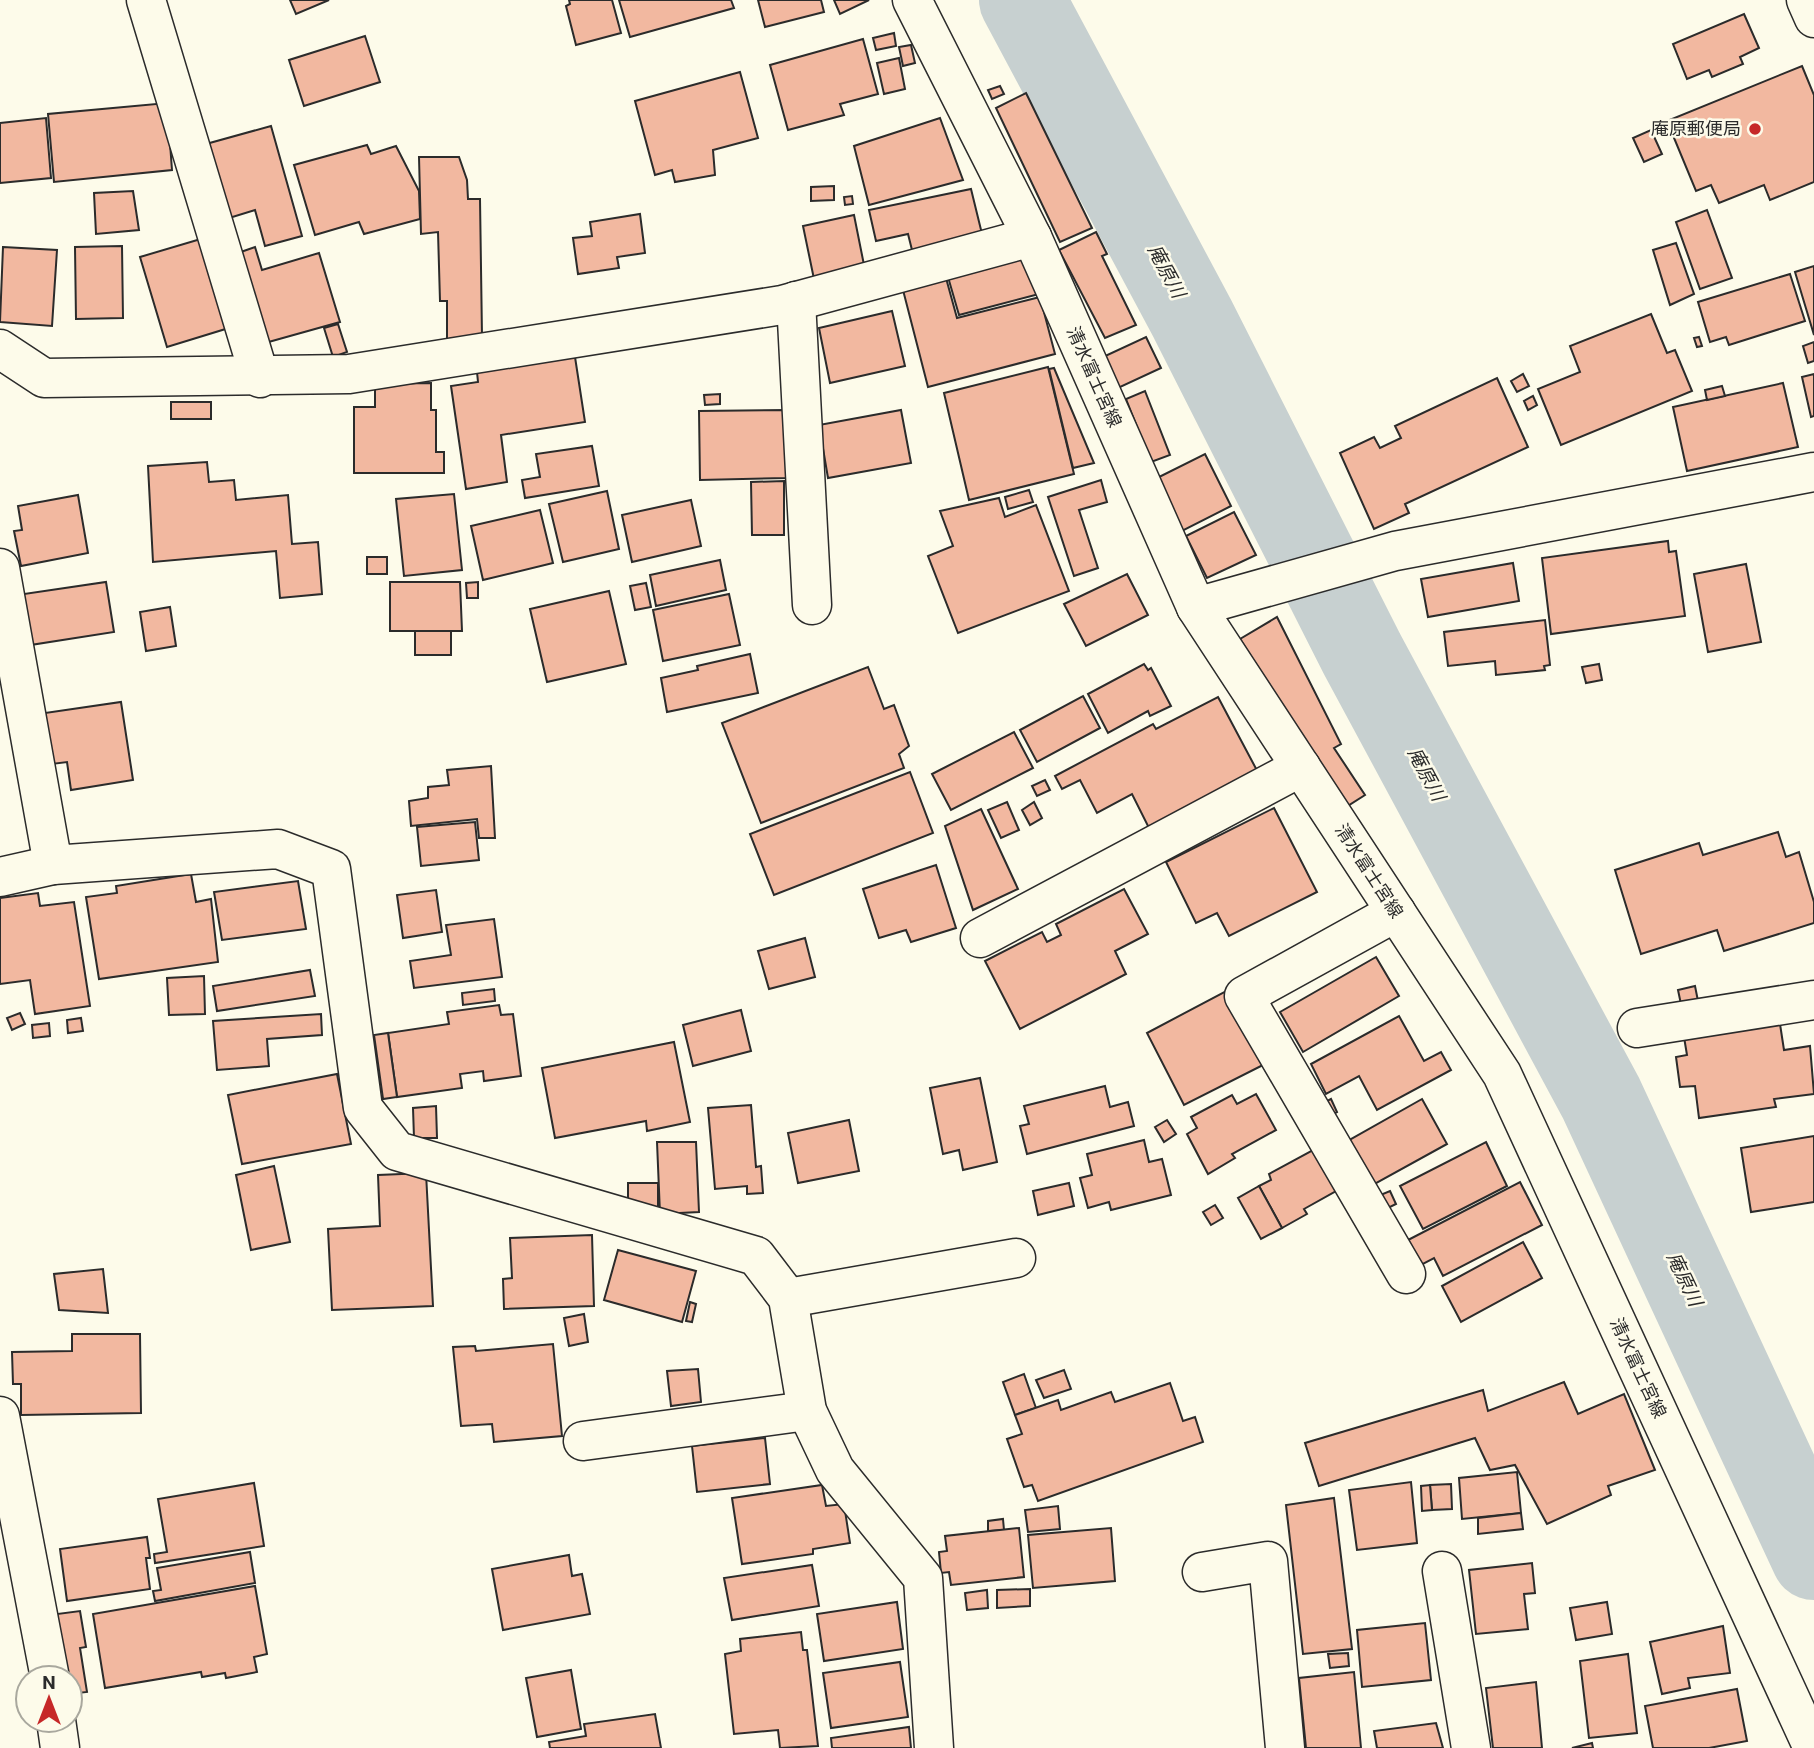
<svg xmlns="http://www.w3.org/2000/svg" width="1814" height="1748" viewBox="0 0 1814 1748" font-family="Roboto,'Noto Sans JP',sans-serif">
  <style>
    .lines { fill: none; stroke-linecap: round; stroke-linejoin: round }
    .river { stroke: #c7d0d0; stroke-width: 86 }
    .building { fill: #f2b8a0; stroke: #2b2b2b; stroke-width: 2 }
    .street-casing { stroke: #2b2b2b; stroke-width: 41 }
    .primary-casing { stroke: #2b2b2b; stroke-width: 41 }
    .street { stroke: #fdfbea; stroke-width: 38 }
    .primary { stroke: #fdfbea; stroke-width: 38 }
    .poi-dot { fill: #c62828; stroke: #fdfbea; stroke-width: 2.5 }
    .labels { text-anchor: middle; stroke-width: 5; stroke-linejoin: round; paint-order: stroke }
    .poi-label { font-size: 18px; fill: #2b2b2b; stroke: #fdfbea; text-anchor: end }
    .street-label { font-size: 18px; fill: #2b2b2b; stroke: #fdfbea }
    .water-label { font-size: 19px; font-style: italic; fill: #2b2b2b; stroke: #fdfbea }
  </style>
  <rect width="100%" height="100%" fill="#fdfbea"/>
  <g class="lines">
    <polyline class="river" points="1022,0 1192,318 1362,654 1601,1098 1814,1557"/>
  </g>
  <g class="building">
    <polygon points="290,0 329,0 296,14"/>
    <polygon points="569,0 612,0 621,33 576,45 566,6 570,4"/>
    <polygon points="619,0 731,0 734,8 630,37"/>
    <polygon points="758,0 821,0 824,12 765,27"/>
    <polygon points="834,0 869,0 840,14"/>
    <polygon points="1744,14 1759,48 1740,57 1743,64 1712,77 1709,70 1687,79 1673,44"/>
    <polygon points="894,33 896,46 876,50 873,38"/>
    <polygon points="365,36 380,82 304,106 289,60"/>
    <polygon points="863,39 878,94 840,104 844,115 788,130 770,65"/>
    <polygon points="911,45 915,63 903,66 899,47"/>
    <polygon points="899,58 905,89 884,94 877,63"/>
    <polygon points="1802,66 1814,95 1814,182 1770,200 1764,185 1719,203 1711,185 1696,191 1667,121"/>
    <polygon points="740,72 758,138 713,150 715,175 675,182 672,170 655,175 635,101"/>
    <polygon points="1000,86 1004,94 992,99 988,90"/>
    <polygon points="1026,93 1092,228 1060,242 996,108"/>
    <polygon points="167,103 172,170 54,182 48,114"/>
    <polygon points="46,118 51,178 0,183 0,123"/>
    <polygon points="940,118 963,180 869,205 854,146"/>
    <polygon points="271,126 302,236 265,246 255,210 226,219 206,144"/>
    <polygon points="1651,130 1662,154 1644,162 1633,138"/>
    <polygon points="367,145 371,154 396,146 419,191 420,219 364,234 359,222 315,235 294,165"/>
    <polygon points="419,157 459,157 467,180 468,199 480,199 482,336 447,341 447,301 440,301 438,232 421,234"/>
    <polygon points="834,186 834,200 811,201 811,187"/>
    <polygon points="971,189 983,238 913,254 908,234 876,241 869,210"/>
    <polygon points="133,191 139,230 96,234 94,193"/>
    <polygon points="852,196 853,204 845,205 844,197"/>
    <polygon points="1707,210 1732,278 1700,289 1676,222"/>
    <polygon points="640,214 645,253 617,257 619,268 578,274 573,238 592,236 590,222"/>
    <polygon points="854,215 865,270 814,279 803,226"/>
    <polygon points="1096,232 1107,254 1102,256 1136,325 1105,338 1059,250"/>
    <polygon points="204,238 232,327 167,347 140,257"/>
    <polygon points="1676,243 1694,294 1670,305 1653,250"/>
    <polygon points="122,246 123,318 76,319 75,247"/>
    <polygon points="3,247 57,250 52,326 0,322"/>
    <polygon points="255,247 262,270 319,253 340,322 265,343 238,253"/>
    <polygon points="1028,255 1039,294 959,315 948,277"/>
    <polygon points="1814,266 1814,335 1795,272"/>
    <polygon points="1790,274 1805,321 1729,345 1726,337 1710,342 1698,302"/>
    <polygon points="946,278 957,318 1040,297 1055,354 928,387 903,290"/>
    <polygon points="892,311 905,366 830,383 819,328"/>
    <polygon points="1651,314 1667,353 1675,350 1692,391 1561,445 1538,389 1580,372 1570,346"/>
    <polygon points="338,324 347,352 333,357 324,328"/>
    <polygon points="1146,337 1161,368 1118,388 1103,357"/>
    <polygon points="1699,337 1702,346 1697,347 1694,338"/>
    <polygon points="1814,342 1814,361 1808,363 1803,346"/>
    <polygon points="575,357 585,422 501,435 507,482 466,489 451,386 478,382 477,372"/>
    <polygon points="1048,367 1074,474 969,500 944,393"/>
    <polygon points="1054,368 1094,463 1073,468 1049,369"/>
    <polygon points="1523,374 1529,386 1517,392 1511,381"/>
    <polygon points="1814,374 1814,416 1811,417 1802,377"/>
    <polygon points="1497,378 1528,447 1405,504 1409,513 1374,529 1340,453 1374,437 1380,448 1401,438 1395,426"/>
    <polygon points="431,383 431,410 436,410 436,452 444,452 444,473 354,473 354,407 375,407 375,384"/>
    <polygon points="1783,383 1798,447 1687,471 1673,407"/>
    <polygon points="1722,386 1725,396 1707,400 1705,390"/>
    <polygon points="1145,391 1170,455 1151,462 1126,399"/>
    <polygon points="720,394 720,404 705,405 704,395"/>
    <polygon points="1533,396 1537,405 1528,410 1524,401"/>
    <rect x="171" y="402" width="40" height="17"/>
    <polygon points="786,410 787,478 700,480 699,411"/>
    <polygon points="901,410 911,463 828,478 819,425"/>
    <polygon points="592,446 599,486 525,498 522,480 540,477 536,454"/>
    <polygon points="1205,454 1231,506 1180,532 1155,479"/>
    <polygon points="207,462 209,482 234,480 236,500 288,495 292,544 318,542 322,594 280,598 276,551 153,562 148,466"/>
    <polygon points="1101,480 1107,502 1079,510 1098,568 1074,576 1048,497"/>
    <polygon points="784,481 784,535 752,535 751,482"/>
    <polygon points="1029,490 1033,502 1008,509 1005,497"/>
    <polygon points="607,491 619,549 563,562 549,504"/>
    <polygon points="454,494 462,570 404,576 396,499"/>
    <polygon points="78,495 88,553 21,566 14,531 22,530 18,506"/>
    <polygon points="999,498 1005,517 1036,505 1069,591 958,633 928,556 953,546 940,511"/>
    <polygon points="691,500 701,546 632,562 622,515"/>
    <polygon points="540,510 553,563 483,580 471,526"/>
    <polygon points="1234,512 1256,555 1207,578 1186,536"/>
    <polygon points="1668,541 1669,552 1676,551 1685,616 1551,634 1542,558"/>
    <rect x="367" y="557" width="20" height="17"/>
    <polygon points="720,560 726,590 656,606 650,575"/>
    <polygon points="1513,563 1519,601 1428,617 1421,579"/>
    <polygon points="1746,564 1761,642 1708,652 1694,574"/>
    <polygon points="1127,574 1148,615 1086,646 1064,604"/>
    <polygon points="106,582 114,632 24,646 17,595"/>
    <polygon points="390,582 460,582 462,631 390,631"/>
    <polygon points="478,582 478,598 467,598 466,583"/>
    <polygon points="646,583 651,607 635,610 630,586"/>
    <polygon points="609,591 626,664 547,682 530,609"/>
    <polygon points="729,594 740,645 663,661 653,610"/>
    <polygon points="170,607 176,646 146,651 140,612"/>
    <polygon points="1277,617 1341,744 1334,748 1365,795 1346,807 1240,639"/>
    <polygon points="1545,620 1550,665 1544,666 1545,670 1496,675 1495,661 1448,666 1444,632"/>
    <rect x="415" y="631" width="36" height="24"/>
    <polygon points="750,654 758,693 667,712 661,678 698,670 697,666"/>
    <polygon points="1144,664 1148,670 1151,668 1171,706 1150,716 1148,711 1108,733 1088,694"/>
    <polygon points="1599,664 1602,680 1586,683 1582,667"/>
    <polygon points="868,667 884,709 894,705 909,746 899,754 904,768 761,823 722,723"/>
    <polygon points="1083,696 1100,728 1037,762 1020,730"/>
    <polygon points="1218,697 1261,778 1149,828 1132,794 1097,813 1080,780 1062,789 1055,776 1153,724 1156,729"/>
    <polygon points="121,702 133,780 71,790 67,762 52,764 38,714"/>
    <polygon points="1014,732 1033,768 951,810 932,774"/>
    <polygon points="491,766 495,838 479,838 477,819 411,826 409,801 428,798 428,787 449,785 447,770"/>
    <polygon points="910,772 933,833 774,895 750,834"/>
    <polygon points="1045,780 1050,790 1037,796 1032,786"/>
    <polygon points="1007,802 1019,830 1001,838 988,810"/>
    <polygon points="1034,802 1042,818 1030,825 1022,810"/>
    <polygon points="1274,808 1317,892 1229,936 1217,913 1196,923 1166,862"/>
    <polygon points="981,809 1018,889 973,910 945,826"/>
    <polygon points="475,822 479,860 421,866 417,827"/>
    <polygon points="1778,832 1786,857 1799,852 1814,902 1814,923 1724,951 1717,930 1641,954 1615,870 1699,843 1703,855"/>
    <polygon points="936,865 956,928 911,942 906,930 879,938 863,889"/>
    <polygon points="191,874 196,902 211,899 218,962 99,979 86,897 117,893 116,886"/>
    <polygon points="298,881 306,929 222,940 214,892"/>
    <polygon points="1124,889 1148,934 1115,951 1126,974 1020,1029 985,961 1042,932 1047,942 1061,935 1056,924"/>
    <polygon points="436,890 442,932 403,938 397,895"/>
    <polygon points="38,893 40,906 74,902 90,1006 35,1014 30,980 0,984 0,898"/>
    <polygon points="494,919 502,977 414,988 410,961 451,955 446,925"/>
    <polygon points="805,938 815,977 769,989 758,951"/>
    <polygon points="1376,957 1399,996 1303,1052 1280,1012"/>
    <polygon points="310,970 315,996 217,1011 213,986"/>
    <polygon points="204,976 205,1014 169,1015 167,978"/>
    <polygon points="1695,986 1699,1006 1682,1009 1678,990"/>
    <polygon points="494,989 495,1001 463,1005 462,993"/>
    <polygon points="1230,989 1267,1063 1184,1105 1147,1033"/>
    <polygon points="499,1005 501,1015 513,1014 521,1076 484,1081 483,1071 460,1074 462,1088 397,1097 388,1033 449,1024 447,1012"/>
    <polygon points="741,1010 751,1051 693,1066 683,1025"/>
    <polygon points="20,1013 25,1024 12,1030 7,1018"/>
    <polygon points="321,1014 322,1035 267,1039 269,1066 217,1070 213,1021"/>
    <polygon points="1399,1016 1424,1061 1441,1052 1451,1070 1377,1110 1359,1076 1326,1094 1311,1064"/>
    <polygon points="81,1018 83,1031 68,1033 67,1020"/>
    <polygon points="49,1023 50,1036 33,1038 32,1025"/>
    <polygon points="1780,1024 1784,1050 1810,1046 1814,1094 1774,1099 1776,1107 1699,1118 1695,1086 1680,1087 1676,1057 1687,1055 1684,1037"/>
    <polygon points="388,1033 397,1097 383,1099 374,1035"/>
    <polygon points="674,1042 690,1122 647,1131 646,1121 555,1138 542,1068"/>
    <polygon points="337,1074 351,1144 242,1164 228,1095"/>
    <polygon points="980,1078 997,1162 963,1170 959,1150 943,1154 930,1088"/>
    <polygon points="1105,1086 1110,1107 1128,1102 1134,1126 1027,1154 1020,1126 1029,1124 1024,1106"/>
    <polygon points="1256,1094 1276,1130 1232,1154 1235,1158 1208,1174 1187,1134 1197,1128 1191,1117 1232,1095 1237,1104"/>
    <polygon points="1331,1099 1337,1112 1328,1117 1322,1104"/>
    <polygon points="1422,1099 1447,1144 1371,1186 1346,1142"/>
    <polygon points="751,1105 756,1167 761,1166 763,1193 747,1194 747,1186 715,1189 708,1108"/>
    <polygon points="436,1106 437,1138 414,1138 413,1108"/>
    <polygon points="849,1120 859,1171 798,1183 788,1133"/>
    <polygon points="1167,1120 1176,1134 1164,1142 1155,1127"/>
    <polygon points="1814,1136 1814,1202 1751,1212 1741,1148"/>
    <polygon points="1144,1140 1149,1162 1162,1159 1171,1195 1111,1210 1109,1202 1088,1208 1080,1178 1092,1175 1087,1154"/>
    <polygon points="657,1142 696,1142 699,1212 660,1214"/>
    <polygon points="1486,1142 1507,1186 1423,1229 1400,1186"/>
    <polygon points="1313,1150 1336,1191 1304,1209 1307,1214 1282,1228 1259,1186 1271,1180 1269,1174"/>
    <polygon points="274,1166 290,1242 251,1250 236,1175"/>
    <polygon points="426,1173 433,1306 332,1310 328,1229 380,1226 378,1175"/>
    <polygon points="1520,1182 1542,1225 1443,1276 1434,1258 1421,1265 1408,1240"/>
    <rect x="628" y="1183" width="30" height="31"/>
    <polygon points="1069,1183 1074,1206 1038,1215 1033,1191"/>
    <polygon points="1259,1186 1282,1228 1261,1239 1238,1198"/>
    <polygon points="1390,1191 1396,1204 1384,1210 1378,1196"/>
    <polygon points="1215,1205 1223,1218 1211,1225 1203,1212"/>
    <polygon points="592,1235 594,1306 504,1309 503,1279 512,1278 510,1238"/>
    <polygon points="1523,1242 1542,1278 1461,1322 1442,1286"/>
    <polygon points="618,1250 696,1271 682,1322 604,1300"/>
    <polygon points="103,1269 108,1313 59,1310 54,1274"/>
    <polygon points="690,1302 696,1304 692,1322 686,1321"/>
    <polygon points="584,1314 588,1342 569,1346 564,1318"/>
    <polygon points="72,1334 140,1334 141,1413 21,1415 21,1384 13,1384 12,1352 72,1351"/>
    <polygon points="553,1344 562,1436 494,1442 492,1424 461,1426 453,1347 475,1346 476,1351"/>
    <polygon points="698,1369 701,1402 671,1406 667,1371"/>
    <polygon points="1064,1370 1071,1389 1044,1398 1036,1380"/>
    <polygon points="1024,1374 1036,1408 1015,1415 1003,1382"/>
    <polygon points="1564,1382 1578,1414 1624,1394 1655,1470 1608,1486 1611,1495 1547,1524 1515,1465 1490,1470 1475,1438 1319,1486 1305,1443 1483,1390 1488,1411"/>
    <polygon points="1170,1383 1183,1421 1195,1417 1203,1442 1038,1501 1032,1485 1024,1487 1007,1439 1022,1434 1015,1415 1058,1400 1061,1410 1111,1392 1115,1402"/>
    <polygon points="765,1438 770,1484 697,1492 692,1446"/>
    <polygon points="1517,1472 1521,1513 1462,1519 1459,1478"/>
    <polygon points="1411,1482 1417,1543 1357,1550 1349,1490"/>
    <polygon points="254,1483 264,1546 155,1563 154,1554 167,1552 158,1499"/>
    <polygon points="1451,1484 1452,1509 1432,1510 1430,1485"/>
    <polygon points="822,1485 826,1506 844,1504 850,1543 813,1549 813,1554 742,1564 732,1498"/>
    <polygon points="1430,1485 1432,1510 1422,1511 1421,1486"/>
    <polygon points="1334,1498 1352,1649 1303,1654 1286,1505"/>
    <polygon points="1058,1506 1060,1529 1028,1532 1025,1510"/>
    <polygon points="1521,1513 1523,1529 1478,1534 1478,1518"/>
    <polygon points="1003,1519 1004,1530 988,1531 988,1521"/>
    <polygon points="1019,1528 1024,1577 951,1585 949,1572 941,1573 939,1552 947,1551 945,1536"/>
    <polygon points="1111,1528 1115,1581 1033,1588 1028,1535"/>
    <polygon points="147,1537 150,1558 146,1558 150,1589 67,1601 60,1549"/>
    <polygon points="250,1552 255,1583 155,1601 153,1591 161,1590 157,1568"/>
    <polygon points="569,1555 572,1576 582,1574 590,1614 503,1630 492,1569"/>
    <polygon points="1532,1563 1535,1593 1524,1594 1528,1629 1476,1634 1469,1570"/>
    <polygon points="812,1565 819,1606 732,1620 724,1578"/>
    <polygon points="255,1586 267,1654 254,1657 257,1672 226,1678 225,1673 202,1677 201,1672 105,1688 93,1614"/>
    <polygon points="1030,1589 1030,1606 997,1608 997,1590"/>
    <polygon points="987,1590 988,1608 967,1610 965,1593"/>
    <polygon points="897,1602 903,1649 824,1661 817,1614"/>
    <polygon points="1607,1602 1612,1634 1576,1640 1570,1608"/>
    <polygon points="80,1611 86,1647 80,1648 87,1692 70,1694 70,1678 65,1678 57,1614"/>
    <polygon points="1425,1623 1431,1680 1362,1687 1357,1630"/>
    <polygon points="1723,1626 1730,1673 1688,1678 1690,1688 1662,1694 1650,1642"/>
    <polygon points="801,1632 803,1650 807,1650 818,1746 780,1748 778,1730 734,1734 725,1654 741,1651 740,1639"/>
    <polygon points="1348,1653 1349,1666 1330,1668 1328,1654"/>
    <polygon points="1628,1654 1637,1733 1589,1738 1580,1661"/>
    <polygon points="900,1662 908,1717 831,1728 823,1673"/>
    <polygon points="571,1670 581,1729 537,1737 526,1678"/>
    <polygon points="1354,1672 1361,1748 1306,1748 1299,1678"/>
    <polygon points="1536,1682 1542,1748 1493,1748 1486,1688"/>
    <polygon points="1737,1689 1747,1741 1709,1748 1653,1748 1645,1706"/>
    <polygon points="655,1714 661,1748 550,1748 549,1742 586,1736 584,1724"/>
    <polygon points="1436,1723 1443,1748 1377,1748 1374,1731"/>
    <polygon points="909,1727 911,1748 832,1748 831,1738"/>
    <polygon points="1592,1743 1593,1748 1572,1748"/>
  </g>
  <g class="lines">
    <defs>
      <g id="street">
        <polyline points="146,0 260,378"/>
        <polyline points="1806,0 1814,18"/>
        <polyline points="796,301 812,605"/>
        <polyline points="0,349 44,378 349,374 782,305 1032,237"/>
        <polyline points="0,568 53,865 278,849 331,869 363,1108 397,1151 756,1256 788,1298 807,1411 835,1470 923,1578 934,1748"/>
        <polyline points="1196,607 1395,551 1814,472"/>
        <polyline points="0,877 53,865"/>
        <polyline points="1396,912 1244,996 1406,1274"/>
        <polyline points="980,938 1301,767"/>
        <polyline points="1637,1028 1814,1000"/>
        <polyline points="788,1298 1016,1258"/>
        <polyline points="0,1416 50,1678"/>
        <polyline points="583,1441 807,1411"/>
        <polyline points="1442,1571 1471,1748"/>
        <polyline points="1202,1572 1268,1561 1285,1748"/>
        <polyline points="56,1720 60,1748"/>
      </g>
      <polyline id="primary" points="912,0 1032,237 1196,607 1502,1074 1813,1748"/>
    </defs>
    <use href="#street" class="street-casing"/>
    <use href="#primary" class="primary-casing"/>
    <use href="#street" class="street"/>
    <use href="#primary" class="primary"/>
  </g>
  <circle class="poi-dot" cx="1755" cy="129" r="7"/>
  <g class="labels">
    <g class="poi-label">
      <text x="1741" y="135">庵原郵便局</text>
    </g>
    <g class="street-label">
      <text transform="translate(1094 377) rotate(66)" y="6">清水富士宮線</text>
      <text transform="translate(1369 871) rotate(57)" y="6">清水富士宮線</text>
      <text transform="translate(1638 1368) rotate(65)" y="6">清水富士宮線</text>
    </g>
    <g class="water-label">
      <text transform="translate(1167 271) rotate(62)" y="7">庵原川</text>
      <text transform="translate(1427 774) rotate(62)" y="7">庵原川</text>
      <text transform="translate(1685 1279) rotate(65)" y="7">庵原川</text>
    </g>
  </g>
  <g transform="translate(49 1699)"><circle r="33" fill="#fdfbea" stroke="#a9a89e" stroke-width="2"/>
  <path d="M0-5L12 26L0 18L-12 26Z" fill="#c62828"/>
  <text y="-10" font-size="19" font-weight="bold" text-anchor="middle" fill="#2b2b2b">N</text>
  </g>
</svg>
